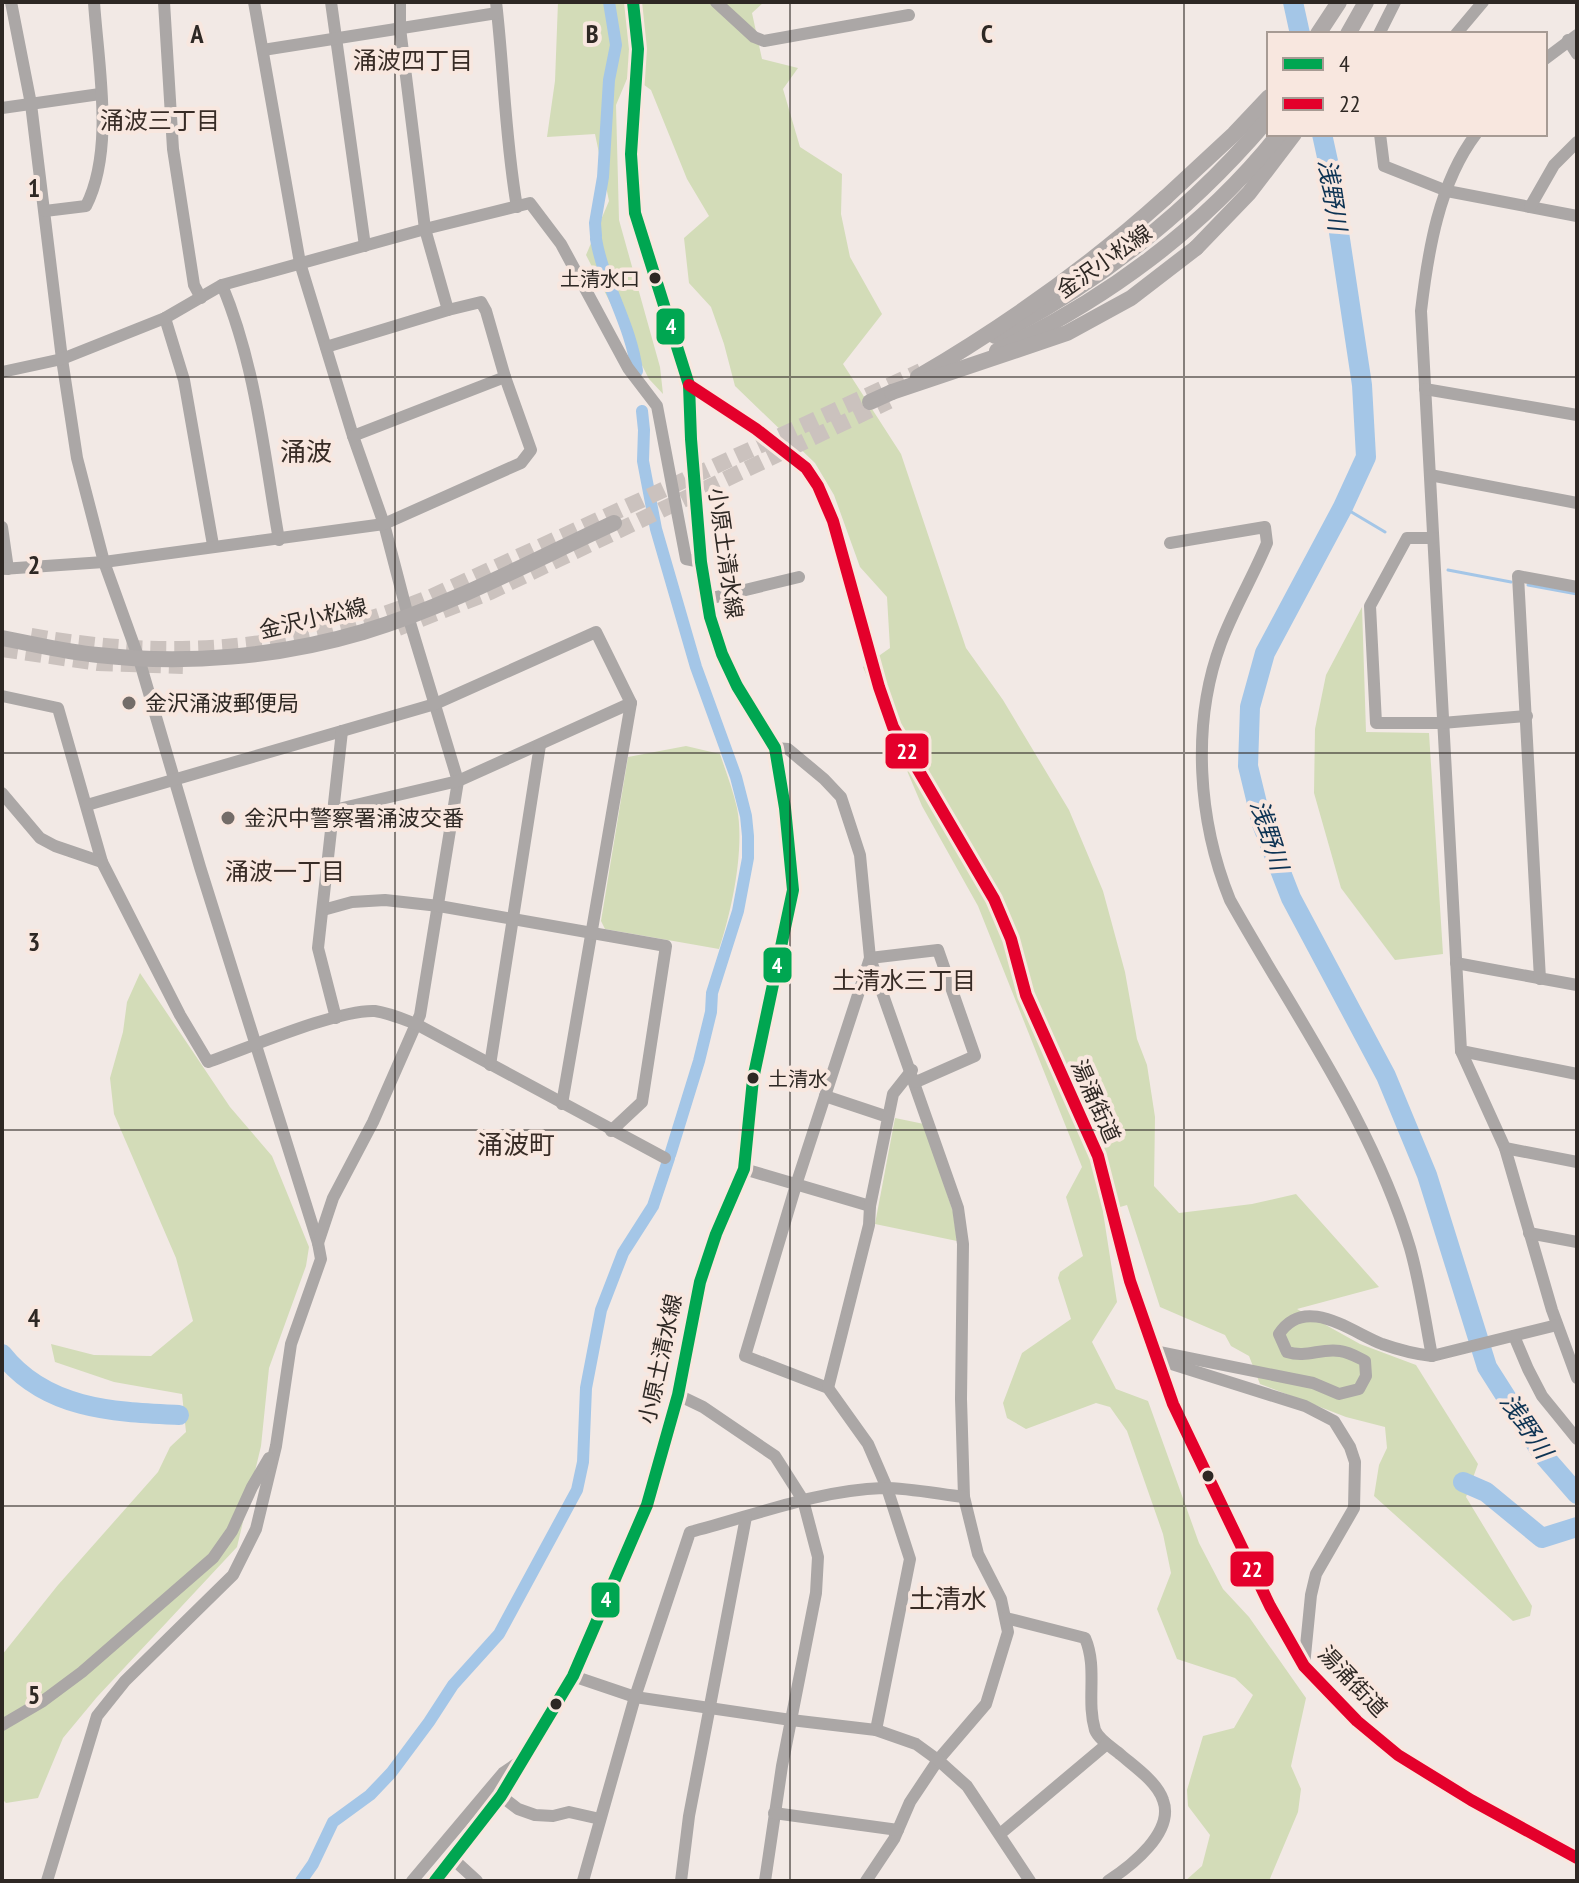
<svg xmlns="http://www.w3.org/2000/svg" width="1579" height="1883" viewBox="0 0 1579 1883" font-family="'PT Sans Narrow','Noto Sans JP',sans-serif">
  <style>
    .green { fill: #d3dcb8 }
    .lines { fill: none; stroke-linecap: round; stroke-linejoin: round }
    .stream { stroke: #a4c6e7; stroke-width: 3 }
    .canal { stroke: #a4c6e7; stroke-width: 12 }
    .river { stroke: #a4c6e7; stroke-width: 20 }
    .major-tunnel { stroke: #cbc2be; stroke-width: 16; stroke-dasharray: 16 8; stroke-linecap: butt }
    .minor { stroke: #aba7a6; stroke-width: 12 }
    .major { stroke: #aea9a8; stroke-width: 16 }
    .major-bridge { stroke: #aea9a8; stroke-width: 16 }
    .bus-1-casing { stroke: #f8e7df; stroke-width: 18 }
    .bus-2-casing { stroke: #f8e7df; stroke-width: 18 }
    .bus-1 { stroke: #00a651; stroke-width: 12 }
    .bus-2 { stroke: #e4002b; stroke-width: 12 }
    .grid { fill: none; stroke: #2e2824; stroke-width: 2; stroke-opacity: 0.55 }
    .bus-dot { fill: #2e2824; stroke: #f8e7df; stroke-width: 3 }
    .poi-dot { fill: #736c68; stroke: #f8e7df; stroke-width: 3 }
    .labels { text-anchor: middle; stroke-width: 8; stroke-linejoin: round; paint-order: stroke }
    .bus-label { font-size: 20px; fill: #2e2824; stroke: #f8e7df; text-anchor: end }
    .street-label { font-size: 22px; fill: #2e2824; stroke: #f8e7df }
    .poi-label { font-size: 22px; fill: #2e2824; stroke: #f8e7df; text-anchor: start }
    .neighbourhood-label { font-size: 24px; fill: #382c26; stroke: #f8e7df }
    .water-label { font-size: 24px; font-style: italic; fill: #0d3353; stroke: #f8e7df }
    .quarter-label { font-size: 26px; fill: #382c26; stroke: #f8e7df }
    .grid-label { font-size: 26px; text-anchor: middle; font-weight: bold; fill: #2e2824; stroke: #f8e7df; stroke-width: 8; stroke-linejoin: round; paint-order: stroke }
    .line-badge { stroke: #f8e7df; stroke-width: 3 }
    .badge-label { font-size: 22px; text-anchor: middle; font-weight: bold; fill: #fff }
  </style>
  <rect width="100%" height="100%" fill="#f2e9e5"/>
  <g class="green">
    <polygon points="558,2 764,2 752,13 762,59 798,68 783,89 800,147 842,174 841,214 850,257 882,314 843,364 901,454 966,648 1003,700 1069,810 1103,891 1125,972 1137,1039 1147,1065 1155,1117 1154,1186 1179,1213 1252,1204 1296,1194 1379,1287 1297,1309 1360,1344 1416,1365 1478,1464 1466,1497 1532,1606 1530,1616 1513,1621 1374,1496 1379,1465 1387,1448 1385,1427 1346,1417 1260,1384 1249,1356 1231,1346 1225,1335 1160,1307 1127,1205 1103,1212 1117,1302 1092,1342 1116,1389 1148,1401 1199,1543 1223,1589 1249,1617 1306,1698 1291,1766 1301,1789 1298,1812 1269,1881 1185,1881 1202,1866 1210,1835 1188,1806 1187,1790 1203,1736 1234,1728 1253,1695 1235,1678 1177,1659 1157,1609 1171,1573 1163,1534 1127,1431 1110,1407 1096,1403 1026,1429 1007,1418 1003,1403 1022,1353 1071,1319 1058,1278 1060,1272 1083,1256 1066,1197 1082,1167 978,906 922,806 863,667 890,648 887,597 860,567 834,495 815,463 735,386 724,344 711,307 689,283 684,238 709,216 687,179 651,90 629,74 616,105 619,220 660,367 663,394 649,379 586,255 609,201 595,134 547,137 555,81"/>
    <polygon points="1362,607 1366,732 1429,733 1443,954 1395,960 1341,888 1314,793 1315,729 1326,675"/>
    <path d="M686,746L720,754C726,772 733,790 737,808C745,848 732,910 719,949L605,929L601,921L628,757Z"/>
    <polygon points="140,973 230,1107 272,1156 309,1247 306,1266 269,1368 261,1446 237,1547 97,1697 63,1738 38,1798 6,1803 2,1799 2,1655 58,1585 158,1472 170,1447 186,1432 182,1394 114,1382 55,1362 51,1344 94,1355 151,1356 193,1321 176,1258 114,1114 110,1078 123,1032 127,1002"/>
    <polygon points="895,1118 924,1124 953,1212 957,1241 875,1224"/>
  </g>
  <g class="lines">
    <g class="stream">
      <polyline points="1343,507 1385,532"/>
      <polyline points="1448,570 1511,582"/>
      <polyline points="1528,585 1577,594"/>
    </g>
    <g class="canal">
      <polyline points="596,236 595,223 603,177 609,80 616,45 609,2"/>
      <path d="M596,239C604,285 631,324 637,371"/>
      <polyline points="642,411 644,430 643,461 656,529 696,667 736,777 746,816 748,836 748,858 738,911 712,993 711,1012 699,1061 670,1155"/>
      <polyline points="301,1881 313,1864 333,1822 370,1795 391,1773 429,1722 453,1685 499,1634 577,1490 583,1462 586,1388 601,1310 623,1253 653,1206 669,1158"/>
    </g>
    <g class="river">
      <polyline points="1293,2 1300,34"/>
      <polyline points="1322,134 1329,166 1362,385 1366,457 1343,507 1265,653 1250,707 1248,766 1262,824 1291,898 1386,1076 1427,1175 1487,1367 1543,1455 1577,1494"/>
      <path d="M2,1354C46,1410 115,1412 179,1415"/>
      <polyline points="1463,1482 1486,1492 1542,1538 1577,1527"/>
    </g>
    <g class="major-tunnel">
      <polyline points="398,628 490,592 889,401"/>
      <path d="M31,636C175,661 295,651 431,597L921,371"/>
      <polyline points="2,649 98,663 183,666"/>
    </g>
    <g class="minor">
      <polyline points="11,2 31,104 62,359 77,458 104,562 139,659 200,867 318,1243 321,1259 291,1344 276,1446 256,1529 233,1575 125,1681 97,1716 47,1881"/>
      <polyline points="164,2 173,149 194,285 201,298"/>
      <polyline points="254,2 300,263 353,436 384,524 408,616 458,781 420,1015 373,1122 333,1198 318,1243"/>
      <polyline points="331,2 365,246"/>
      <path d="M496,2C504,70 505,139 517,207"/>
      <polyline points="716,2 754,37 764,41 909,15"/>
      <polyline points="1379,34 1395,2"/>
      <polyline points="1456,34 1483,2"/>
      <polyline points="1568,40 1577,54"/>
      <polyline points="263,50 497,13"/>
      <polyline points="1545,59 1577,35"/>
      <polyline points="2,108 100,94"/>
      <polyline points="1380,134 1384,166 1447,191 1577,216"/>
      <path d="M1476,134C1439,183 1428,251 1421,311L1461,1051L1577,1074"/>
      <polyline points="1530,207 1554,165 1577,142"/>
      <path d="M45,211L86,206C115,149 98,64 94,2"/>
      <path d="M222,285C256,366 264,454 279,540"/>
      <polyline points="165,318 184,380 213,545"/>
      <polyline points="326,347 448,310"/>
      <polyline points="2,372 62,359 165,318 222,285 425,229 530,203 561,244 628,368 657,406 686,559 701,562"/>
      <polyline points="1425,389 1577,415"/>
      <polyline points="353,436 505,377"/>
      <polyline points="1430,475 1577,503"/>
      <polyline points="2,527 8,569"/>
      <polyline points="1433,538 1407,538 1370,606 1376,723 1442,723 1527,716"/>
      <path d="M1170,543L1265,527L1267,543C1253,577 1234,608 1221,643C1191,724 1198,821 1230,900C1293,1013 1373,1123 1410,1248C1420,1283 1425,1320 1432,1356"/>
      <polyline points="2,569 104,562 384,524 521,463 531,450 505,377 486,311 481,302 448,310 425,229 400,28 400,2"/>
      <polyline points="708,599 799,577"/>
      <path d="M2,696L58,708L102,862L180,1015L208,1062C246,1049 338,1009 375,1011C389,1013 403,1019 416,1024L665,1158"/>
      <polyline points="775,748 788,749 824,779 841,797 860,855 870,958 958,1208 963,1244 961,1399 964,1497 978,1554 1001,1599 1008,1632 986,1704 938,1760 910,1802 894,1839 866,1881"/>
      <polyline points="2,793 40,838 55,846 102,862"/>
      <polyline points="87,805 435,704 596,632 631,703 562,1104"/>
      <polyline points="334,810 458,781 631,703"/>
      <polyline points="323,910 352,902 385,900 439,906 666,946 642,1102 611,1131"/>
      <polyline points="870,958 796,1185 745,1356 828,1388 868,1444 887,1488 910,1559 876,1730"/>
      <polyline points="870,958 938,950 975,1056 916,1082"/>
      <polyline points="1456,963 1577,985"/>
      <polyline points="1540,979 1518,576 1577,587"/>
      <polyline points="336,1018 318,948 342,731"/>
      <polyline points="1461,1051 1505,1148 1552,1310 1577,1378"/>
      <polyline points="490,1065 540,745"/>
      <polyline points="825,1096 888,1117"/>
      <polyline points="1505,1148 1577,1162"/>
      <polyline points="744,1169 870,1206"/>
      <polyline points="1529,1233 1577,1242"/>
      <polyline points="1514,1336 1528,1369 1542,1396 1577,1439"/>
      <path d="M1154,1351L1313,1383L1339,1394L1359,1389L1366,1376L1365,1361C1357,1357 1349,1352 1340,1351C1320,1348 1307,1358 1287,1352L1279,1334C1305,1294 1351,1332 1382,1344C1399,1350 1415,1354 1432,1356L1557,1325"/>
      <polyline points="1159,1360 1305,1406 1334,1421 1350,1447 1355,1462 1354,1508 1316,1574 1311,1595 1304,1666"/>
      <polyline points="828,1388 869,1225 870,1206 893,1094 912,1070"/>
      <polyline points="678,1395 703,1407 775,1456 803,1500 818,1557 816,1593 782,1766 765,1881"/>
      <path d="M1006,1618L1085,1638C1098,1668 1086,1700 1095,1730C1099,1740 1113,1748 1121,1755C1135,1767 1157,1782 1163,1800C1175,1832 1131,1866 1108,1881"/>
      <polyline points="573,1676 635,1697 791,1720 876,1730 916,1744 938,1760 967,1786 1030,1881"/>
      <polyline points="2,1725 43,1701 82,1672 213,1558 232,1531 252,1487 269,1458"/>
      <polyline points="501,1796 518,1809 535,1815 553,1816 569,1812 600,1819"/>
      <polyline points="774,1813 898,1830"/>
      <polyline points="1000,1834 1107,1744"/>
      <polyline points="453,1859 477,1881"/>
      <polyline points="412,1881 503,1773 519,1762"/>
      <path d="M583,1881L635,1697L690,1532C753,1516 818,1490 883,1488C910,1488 938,1494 964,1497"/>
      <polyline points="681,1881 689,1816 746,1517"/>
    </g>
    <g class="major">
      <polyline points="1318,34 1339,2"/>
      <polyline points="1348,34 1366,2"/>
      <polyline points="1165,198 1234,134 1269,97"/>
      <polyline points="1196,248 1249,193 1294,134"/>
      <path d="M995,336C1101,282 1192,209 1269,118"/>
      <path d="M997,351C1104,301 1205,227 1279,134"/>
      <polyline points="689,385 756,429 806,468 818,486 833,521 879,687 893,727 994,899 1011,939 1026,995 1098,1156 1130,1281 1173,1404 1270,1606 1304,1666 1357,1721 1398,1755 1471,1800 1577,1858"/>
      <polyline points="870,402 892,392"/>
      <path d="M2,638C34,644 66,652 98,655C185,665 279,657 363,632C450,606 532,561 614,523"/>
      <polyline points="435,1881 501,1796 573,1676 647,1505 678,1395 700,1282 716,1234 744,1169 753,1079 793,890 785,808 775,748 737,686 722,654 710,617 701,562 691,439 689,385 635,213 631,154 638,49 633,2"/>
    </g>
    <g class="major-bridge">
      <path d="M918,377C1005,326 1090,266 1165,198"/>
      <polyline points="892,392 1067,333 1131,298 1196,248"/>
    </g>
    <defs>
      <polyline id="bus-1" points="435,1881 501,1796 573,1676 647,1505 678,1395 700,1282 716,1234 744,1169 753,1079 793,890 785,808 775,748 737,686 722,654 710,617 701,562 691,439 689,385 635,213 631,154 638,49 633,2"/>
      <polyline id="bus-2" points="689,385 756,429 806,468 818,486 833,521 879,687 893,727 994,899 1011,939 1026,995 1098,1156 1130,1281 1173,1404 1270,1606 1304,1666 1357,1721 1398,1755 1471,1800 1577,1858"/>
    </defs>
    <use href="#bus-1" class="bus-1-casing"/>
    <use href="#bus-2" class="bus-2-casing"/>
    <use href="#bus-1" class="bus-1"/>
    <use href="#bus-2" class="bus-2"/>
  </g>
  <path class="grid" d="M395,2V1881M790,2V1881M1184,2V1881M2,377H1577M2,753H1577M2,1130H1577M2,1506H1577"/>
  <g class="bus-dot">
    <circle cx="655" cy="278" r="7"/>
    <circle cx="753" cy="1078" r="7"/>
    <circle cx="1208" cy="1476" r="7"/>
    <circle cx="556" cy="1704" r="7"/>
  </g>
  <g class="poi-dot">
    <circle cx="129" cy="703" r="8"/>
    <circle cx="228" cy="818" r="8"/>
  </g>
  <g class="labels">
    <g class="bus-label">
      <text x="640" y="286">土清水口</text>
      <text x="768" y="1086" text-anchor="start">土清水</text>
    </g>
    <g class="street-label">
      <text transform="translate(1104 261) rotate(-35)" y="8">金沢小松線</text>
      <text transform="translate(726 553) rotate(82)" y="8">小原土清水線</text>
      <text transform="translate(313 618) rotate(-13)" y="8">金沢小松線</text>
      <text transform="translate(1096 1101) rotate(66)" y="8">湯涌街道</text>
      <text transform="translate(660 1359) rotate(-78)" y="8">小原土清水線</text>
      <text transform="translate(1353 1681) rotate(46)" y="8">湯涌街道</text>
    </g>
    <g class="poi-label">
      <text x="145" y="711">金沢涌波郵便局</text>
      <text x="244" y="826">金沢中警察署涌波交番</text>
    </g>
    <g class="neighbourhood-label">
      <text x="413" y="69">涌波四丁目</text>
      <text x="160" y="129">涌波三丁目</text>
      <text x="285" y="880">涌波一丁目</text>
      <text x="904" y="989">土清水三丁目</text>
    </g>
    <g class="water-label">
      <text transform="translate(1332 195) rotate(81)" y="8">浅野川</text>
      <text transform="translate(1269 835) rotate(72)" y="8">浅野川</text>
      <text transform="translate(1526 1426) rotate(56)" y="8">浅野川</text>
    </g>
    <g class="quarter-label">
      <text x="306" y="461">涌波</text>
      <text x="516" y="1154">涌波町</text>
      <text x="948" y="1608">土清水</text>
    </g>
  </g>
  <g class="grid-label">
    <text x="197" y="43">A</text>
    <text x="592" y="43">B</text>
    <text x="987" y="43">C</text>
    <text x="34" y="197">1</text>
    <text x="34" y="574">2</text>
    <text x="34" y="951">3</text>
    <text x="34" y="1327">4</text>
    <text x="34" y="1704">5</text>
  </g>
  <g class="line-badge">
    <rect x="655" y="307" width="31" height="39" rx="8" fill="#00a651"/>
    <rect x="884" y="732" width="46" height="38" rx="8" fill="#e4002b"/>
    <rect x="762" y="946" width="31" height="38" rx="8" fill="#00a651"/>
    <rect x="1229" y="1550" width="46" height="38" rx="8" fill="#e4002b"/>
    <rect x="590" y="1581" width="31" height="38" rx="8" fill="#00a651"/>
  </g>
  <g class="badge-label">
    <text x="671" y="334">4</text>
    <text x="907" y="759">22</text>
    <text x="777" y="973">4</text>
    <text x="1252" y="1577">22</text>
    <text x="606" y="1607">4</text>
  </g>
  <rect width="1579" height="1883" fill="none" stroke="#2e2824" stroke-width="8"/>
  <rect x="1267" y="32" width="280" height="104" fill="#f8e7df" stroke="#a79b94" stroke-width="2"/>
  <rect x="1283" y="58" width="40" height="12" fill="#00a651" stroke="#a79b94" stroke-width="2"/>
  <text x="1339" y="72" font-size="24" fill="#2e2824">4</text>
  <rect x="1283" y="98" width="40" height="12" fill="#e4002b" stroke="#a79b94" stroke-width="2"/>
  <text x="1339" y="112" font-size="24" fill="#2e2824">22</text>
</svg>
